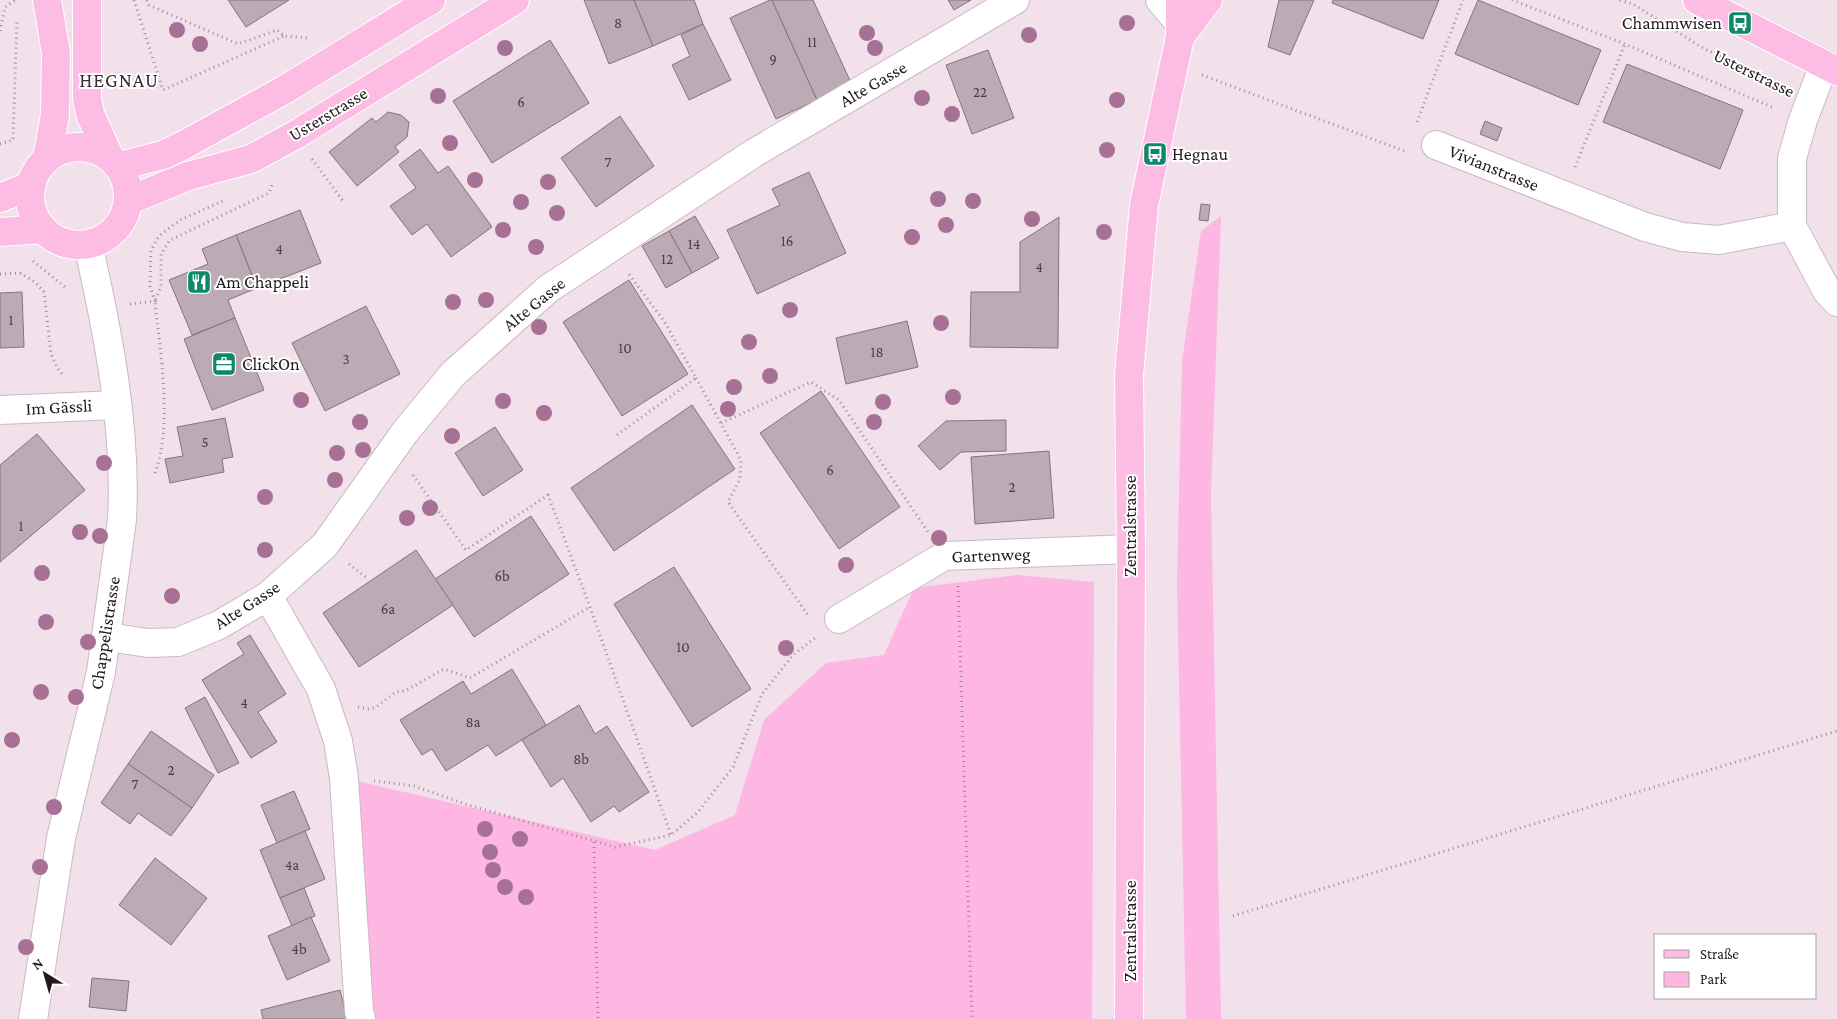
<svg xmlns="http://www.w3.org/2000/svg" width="1837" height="1019" viewBox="0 0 1837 1019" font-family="'Crimson Pro',serif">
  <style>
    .green { fill: #feb7e2 }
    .building { fill: #bcabb4; stroke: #84747d }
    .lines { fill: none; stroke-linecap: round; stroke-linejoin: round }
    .minor-casing { stroke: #cab9c3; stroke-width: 30 }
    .major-casing { stroke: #fff; stroke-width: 30 }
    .path { stroke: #9c8f96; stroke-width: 3; stroke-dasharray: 1 4; stroke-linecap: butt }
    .minor { stroke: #fff; stroke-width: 28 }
    .major { stroke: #fcbce4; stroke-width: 28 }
    .tree { fill: #a77195 }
    .labels { text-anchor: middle; stroke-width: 4; stroke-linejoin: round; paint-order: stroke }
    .number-label { font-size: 15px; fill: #483f44 }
    .poi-label { font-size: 18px; fill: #211b1e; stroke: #fff; text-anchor: start }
    .street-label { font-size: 18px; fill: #211b1e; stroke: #fff }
    .quarter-label { font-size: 20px; letter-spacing: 1px; fill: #3b2d35; stroke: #fff }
  </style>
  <rect width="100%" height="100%" fill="#f2e0ea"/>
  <g class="green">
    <polygon points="1221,216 1211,494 1221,1019 1186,1019 1177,584 1182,361 1201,231"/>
    <polygon points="1017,575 1094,582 1092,1019 361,1019 344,778 655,850 735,815 764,720 826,663 884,655 914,588"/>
  </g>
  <g class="building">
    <polygon points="228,0 289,0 246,27"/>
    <polygon points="584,0 634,0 653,46 609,64"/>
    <polygon points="634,0 694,0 703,24 653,46"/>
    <polygon points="770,0 772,0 817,100 776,119 730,18"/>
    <polygon points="772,0 813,0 852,85 817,100"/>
    <polygon points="948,0 971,0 954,10"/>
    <polygon points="1279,0 1314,0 1290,55 1268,47"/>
    <polygon points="1333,0 1439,0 1423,39 1332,3"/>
    <polygon points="1478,0 1601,50 1578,105 1455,54"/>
    <polygon points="703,24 731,80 689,100 672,65 690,56 681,35"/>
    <polygon points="550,40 589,103 492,163 453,101"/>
    <polygon points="988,50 1014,118 972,134 946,65"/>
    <polygon points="1627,64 1743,110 1720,169 1603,122"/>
    <polygon points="388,112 401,115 409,122 407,137 395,147 399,152 357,186 329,152 372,118 376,122"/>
    <polygon points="620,116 654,166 596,207 561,158"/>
    <polygon points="1485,121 1502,128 1497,141 1480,134"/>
    <polygon points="420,149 438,173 448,166 492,227 451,257 427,224 412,235 390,206 416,188 399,165"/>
    <polygon points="809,172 846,253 757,294 727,230 780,205 772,189"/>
    <polygon points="1201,204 1210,205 1208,221 1199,220"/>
    <polygon points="300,210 321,263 257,288 236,235"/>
    <polygon points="695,216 719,258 692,273 669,231"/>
    <polygon points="1059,217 1058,348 970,347 971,292 1020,292 1020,242"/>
    <polygon points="669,231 692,273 666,288 642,246"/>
    <polygon points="236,235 257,288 228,300 235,318 192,335 169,280 208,264 202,249"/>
    <polygon points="629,280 688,374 622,416 563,322"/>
    <polygon points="22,292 24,347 0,348 0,293"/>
    <polygon points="366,306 400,374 325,411 292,343"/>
    <polygon points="235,318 264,390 212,410 184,339"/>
    <polygon points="907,321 918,367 846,384 836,338"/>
    <polygon points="821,391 900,507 839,549 760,433"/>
    <polygon points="692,405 735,469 614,551 571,488"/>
    <polygon points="225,418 233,457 222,459 224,472 170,483 165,459 183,456 177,427"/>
    <polygon points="1006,420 1006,451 961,452 940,470 918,446 946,421"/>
    <polygon points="495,427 523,470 483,496 455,453"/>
    <polygon points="37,434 85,490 0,562 0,465"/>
    <polygon points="1049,451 1054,518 975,524 971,457"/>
    <polygon points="531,516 569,574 474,637 435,579"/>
    <polygon points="416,550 453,605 359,667 323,613"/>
    <polygon points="674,567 751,689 692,727 614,604"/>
    <polygon points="250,635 286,694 258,712 277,742 251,758 202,680 244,654 237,643"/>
    <polygon points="512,669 546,725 496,756 488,745 446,771 432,749 422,755 400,720 463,681 471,694"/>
    <polygon points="205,697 239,763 218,773 185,708"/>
    <polygon points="579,705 595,734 607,726 649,792 619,812 614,806 591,822 563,778 551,787 522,740"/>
    <polygon points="151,731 214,775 192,808 128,764"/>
    <polygon points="128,764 192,808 171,836 138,813 130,824 101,803"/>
    <polygon points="294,791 310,829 277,843 261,805"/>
    <polygon points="305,831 325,879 280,898 260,850"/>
    <polygon points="155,858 207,898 171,945 119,905"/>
    <polygon points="304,888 315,916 292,926 280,898"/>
    <polygon points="311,917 330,961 287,980 268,936"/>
    <polygon points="92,978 129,981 126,1011 89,1007"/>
    <polygon points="340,990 347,1019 263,1019 261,1010"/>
  </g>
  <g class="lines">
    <defs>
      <g id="minor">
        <polyline points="1160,0 1180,24"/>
        <polyline points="1824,65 1803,120 1792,158 1792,226 1827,291 1837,302"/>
        <polyline points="1436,145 1645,227 1682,237 1719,240 1792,226"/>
        <polyline points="0,410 117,405"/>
        <polyline points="268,596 321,689 338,741 344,778 359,1011 361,1019"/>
        <polyline points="839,619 944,556 1131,549"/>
        <polyline points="107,637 148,643 178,642 219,625 268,596 325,545 405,432 453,374 548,289 754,153 1015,0"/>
        <path d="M33,1019L61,838L101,672L122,520C127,428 108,333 88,244"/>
      </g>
      <g id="major">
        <polyline points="87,0 87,98 90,114 109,156"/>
        <polyline points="1697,0 1837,71"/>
        <polyline points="1180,37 1208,0"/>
        <circle cx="79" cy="196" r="49"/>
        <polyline points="47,159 55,115 56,53 47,0"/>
        <polyline points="119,166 163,155 182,146 284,90 431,0"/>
        <polyline points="0,198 32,185"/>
        <polyline points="128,201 188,176 251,159 297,134 515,0"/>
        <polyline points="0,232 43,229"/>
        <polyline points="1129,1019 1131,549 1129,375 1144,205 1180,37 1180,0"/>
      </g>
    </defs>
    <use href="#minor" class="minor-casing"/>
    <use href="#major" class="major-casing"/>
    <g class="path">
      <polyline points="134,0 163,90 284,36"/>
      <polyline points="147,0 149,5 238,44 277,30 284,36 310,38"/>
      <polyline points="1512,0 1625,44 1774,108"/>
      <polyline points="1620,0 1633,4 1703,48 1782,87"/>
      <polyline points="0,31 5,7 15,0"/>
      <polyline points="1202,75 1407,152"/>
      <polyline points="1417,122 1463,0"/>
      <polyline points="0,144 13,140 17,19"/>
      <polyline points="312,159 343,201"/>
      <polyline points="1575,167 1625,44"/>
      <polyline points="33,261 65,287"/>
      <polyline points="0,274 20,273 35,282 44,292 51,354 58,369 64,376"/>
      <polyline points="130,304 155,301 150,286 151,250 159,236 180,220 225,200"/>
      <polyline points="696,378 741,460 740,479 728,502 808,615"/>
      <polyline points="721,423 811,382 839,400 928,532"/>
      <polyline points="617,435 696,378 664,321 628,273"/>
      <path d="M155,473C173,424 160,353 155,301L161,286V254L170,240L269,193L273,182"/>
      <polyline points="413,475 466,550 548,495 590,607 671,835"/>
      <polyline points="349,564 367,578"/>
      <polyline points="958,586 972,1019"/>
      <polyline points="358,707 368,709 376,707 396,692 405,691 444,669 470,678 590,607"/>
      <polyline points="374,781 414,786 468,805 615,847 671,835 698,812 733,767 762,694 794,654 815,638"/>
      <polyline points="594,842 598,1019"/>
      <polyline points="1233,916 1837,731"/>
    </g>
    <use href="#minor" class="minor"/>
    <use href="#major" class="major"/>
  </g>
  <g class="tree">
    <circle cx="1127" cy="23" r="8"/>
    <circle cx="177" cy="30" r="8"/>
    <circle cx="867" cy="33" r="8"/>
    <circle cx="1029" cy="35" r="8"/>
    <circle cx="200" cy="44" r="8"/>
    <circle cx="505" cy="48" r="8"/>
    <circle cx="875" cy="48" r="8"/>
    <circle cx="438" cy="96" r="8"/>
    <circle cx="922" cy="98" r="8"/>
    <circle cx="1117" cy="100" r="8"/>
    <circle cx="952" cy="114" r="8"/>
    <circle cx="450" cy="143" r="8"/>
    <circle cx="1107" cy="150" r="8"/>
    <circle cx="475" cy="180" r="8"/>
    <circle cx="548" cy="182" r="8"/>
    <circle cx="938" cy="199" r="8"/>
    <circle cx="973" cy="201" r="8"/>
    <circle cx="521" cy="202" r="8"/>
    <circle cx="557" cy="213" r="8"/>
    <circle cx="1032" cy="219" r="8"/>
    <circle cx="946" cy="225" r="8"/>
    <circle cx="503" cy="230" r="8"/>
    <circle cx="1104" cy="232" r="8"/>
    <circle cx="912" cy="237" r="8"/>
    <circle cx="536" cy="247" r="8"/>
    <circle cx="486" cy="300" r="8"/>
    <circle cx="453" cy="302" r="8"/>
    <circle cx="790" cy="310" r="8"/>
    <circle cx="941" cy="323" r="8"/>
    <circle cx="539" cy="327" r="8"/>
    <circle cx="749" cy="342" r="8"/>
    <circle cx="770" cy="376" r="8"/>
    <circle cx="734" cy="387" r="8"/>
    <circle cx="953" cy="397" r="8"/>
    <circle cx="301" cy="400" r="8"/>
    <circle cx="503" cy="401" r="8"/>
    <circle cx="883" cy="402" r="8"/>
    <circle cx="728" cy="409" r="8"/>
    <circle cx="544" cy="413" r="8"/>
    <circle cx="360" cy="422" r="8"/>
    <circle cx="874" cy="422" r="8"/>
    <circle cx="452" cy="436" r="8"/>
    <circle cx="363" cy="450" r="8"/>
    <circle cx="337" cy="453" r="8"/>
    <circle cx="104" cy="463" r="8"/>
    <circle cx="335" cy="480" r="8"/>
    <circle cx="265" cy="497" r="8"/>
    <circle cx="430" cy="508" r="8"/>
    <circle cx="407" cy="518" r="8"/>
    <circle cx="80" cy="532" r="8"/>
    <circle cx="100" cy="536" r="8"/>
    <circle cx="939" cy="538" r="8"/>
    <circle cx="265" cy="550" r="8"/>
    <circle cx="846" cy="565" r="8"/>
    <circle cx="42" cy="573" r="8"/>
    <circle cx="172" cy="596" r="8"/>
    <circle cx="46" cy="622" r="8"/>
    <circle cx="88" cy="642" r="8"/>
    <circle cx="786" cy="648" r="8"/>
    <circle cx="41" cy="692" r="8"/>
    <circle cx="76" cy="697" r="8"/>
    <circle cx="12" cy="740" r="8"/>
    <circle cx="54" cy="807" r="8"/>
    <circle cx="485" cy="829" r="8"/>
    <circle cx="520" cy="839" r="8"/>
    <circle cx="490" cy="852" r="8"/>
    <circle cx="40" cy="867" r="8"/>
    <circle cx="493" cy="870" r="8"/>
    <circle cx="505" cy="887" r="8"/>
    <circle cx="526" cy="897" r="8"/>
    <circle cx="26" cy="947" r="8"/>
  </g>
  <defs>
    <symbol id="bus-square" viewBox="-11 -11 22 22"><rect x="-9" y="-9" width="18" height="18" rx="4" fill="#0d886a" stroke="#fff"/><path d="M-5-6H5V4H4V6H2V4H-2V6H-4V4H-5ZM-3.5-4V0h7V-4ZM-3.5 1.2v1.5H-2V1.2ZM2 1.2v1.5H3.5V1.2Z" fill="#fff"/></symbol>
    <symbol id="restaurant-square" viewBox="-11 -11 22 22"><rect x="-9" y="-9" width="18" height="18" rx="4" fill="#0d886a" stroke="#fff"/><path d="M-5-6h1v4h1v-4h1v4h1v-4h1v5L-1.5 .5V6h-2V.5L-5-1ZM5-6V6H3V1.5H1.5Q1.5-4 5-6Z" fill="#fff"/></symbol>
    <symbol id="office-square" viewBox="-11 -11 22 22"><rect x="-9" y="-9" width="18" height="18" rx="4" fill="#0d886a" stroke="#fff"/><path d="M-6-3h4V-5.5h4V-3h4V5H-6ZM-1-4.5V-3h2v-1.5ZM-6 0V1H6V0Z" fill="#fff"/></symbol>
  </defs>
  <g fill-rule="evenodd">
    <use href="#bus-square" x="1726" y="9" width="28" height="28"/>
    <use href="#bus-square" x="1141" y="140" width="28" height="28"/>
    <use href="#restaurant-square" x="185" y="268" width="28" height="28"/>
    <use href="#office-square" x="210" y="350" width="28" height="28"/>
  </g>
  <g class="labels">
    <g class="number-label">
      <text x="618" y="28">8</text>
      <text x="812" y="47">11</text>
      <text x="773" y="64">9</text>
      <text x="980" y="97">22</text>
      <text x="521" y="107">6</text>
      <text x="608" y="167">7</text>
      <text x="787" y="246">16</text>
      <text x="694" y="249">14</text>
      <text x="279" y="254">4</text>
      <text x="667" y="264">12</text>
      <text x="1039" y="272">4</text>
      <text x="11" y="325">1</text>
      <text x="625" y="353">10</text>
      <text x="877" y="357">18</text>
      <text x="346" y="364">3</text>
      <text x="205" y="447">5</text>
      <text x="830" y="475">6</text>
      <text x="1012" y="492">2</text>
      <text x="21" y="531">1</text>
      <text x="502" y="581">6b</text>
      <text x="388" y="614">6a</text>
      <text x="683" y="652">10</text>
      <text x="244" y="708">4</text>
      <text x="473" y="727">8a</text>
      <text x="581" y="764">8b</text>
      <text x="171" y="775">2</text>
      <text x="135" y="789">7</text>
      <text x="292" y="870">4a</text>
      <text x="299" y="954">4b</text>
    </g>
    <g class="poi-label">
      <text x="1722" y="29" text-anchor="end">Chammwisen</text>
      <text x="1172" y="160">Hegnau</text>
      <text x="216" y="288">Am Chappeli</text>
      <text x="242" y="370">ClickOn</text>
    </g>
    <g class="street-label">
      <text transform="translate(1754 73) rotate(26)" y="6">Usterstrasse</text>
      <text transform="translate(873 84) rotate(-30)" y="6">Alte Gasse</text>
      <text transform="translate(328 114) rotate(-31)" y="6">Usterstrasse</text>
      <text transform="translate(1494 168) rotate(22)" y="6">Vivianstrasse</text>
      <text transform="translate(534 304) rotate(-39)" y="6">Alte Gasse</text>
      <text transform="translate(59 407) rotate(-3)" y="6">Im Gässli</text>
      <text transform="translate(1130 526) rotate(-90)" y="6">Zentralstrasse</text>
      <text transform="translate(991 555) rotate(-2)" y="6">Gartenweg</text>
      <text transform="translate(247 605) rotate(-33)" y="6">Alte Gasse</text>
      <text transform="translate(105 633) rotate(-81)" y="6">Chappelistrasse</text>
      <text transform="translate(1130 931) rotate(-90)" y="6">Zentralstrasse</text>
    </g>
    <g class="quarter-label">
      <text x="119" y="87">HEGNAU</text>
    </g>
  </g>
  <rect x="1654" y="934" width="162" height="65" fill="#ffffff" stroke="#a6a4a5"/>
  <rect x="1664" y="950" width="25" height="8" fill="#fcbce4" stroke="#a6a4a5"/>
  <text x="1700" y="959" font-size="15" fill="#211b1e">Straße</text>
  <rect x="1664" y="972" width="25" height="15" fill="#feb7e2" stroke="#a6a4a5"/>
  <text x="1700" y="984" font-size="15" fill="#211b1e">Park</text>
  <g transform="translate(45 974) rotate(323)" stroke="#ffffff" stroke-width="4" paint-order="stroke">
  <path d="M0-4L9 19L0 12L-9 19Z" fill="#211b1e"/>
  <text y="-8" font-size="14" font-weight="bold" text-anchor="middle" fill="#211b1e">N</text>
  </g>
</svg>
